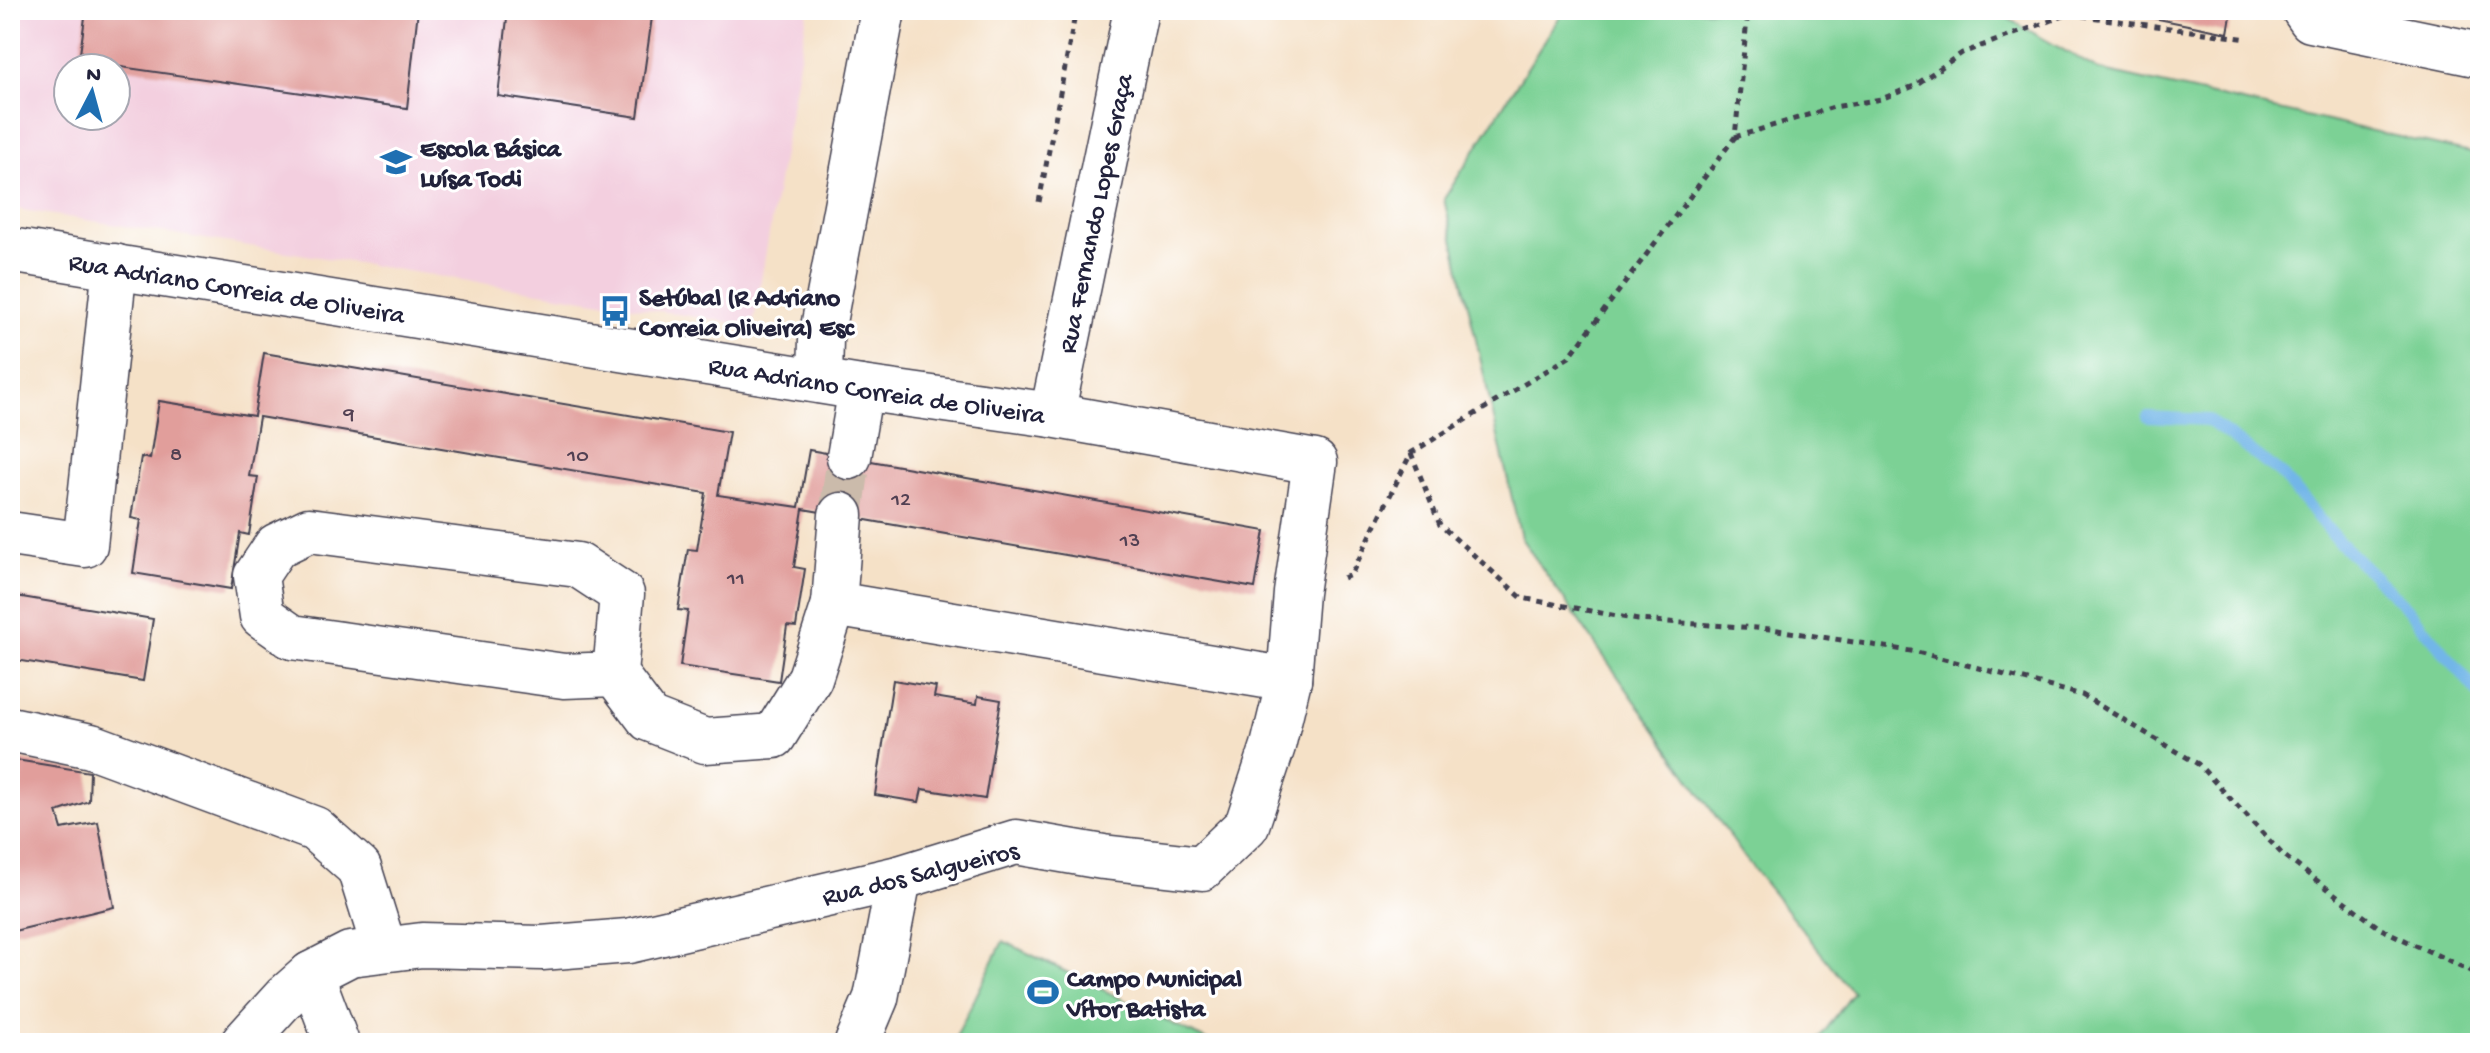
<svg xmlns="http://www.w3.org/2000/svg" width="2490" height="1053" viewBox="0 0 2490 1053" font-family="'Gochi Hand',sans-serif">
  <style>
    .built { fill: #f3cfdf; fill-rule: evenodd }
    .green { fill: #7bd195; stroke: #4e7a68; stroke-width: 2 }
    .lines { fill: none; stroke-linecap: round; stroke-linejoin: round }
    .stream { stroke: #72b6e8; stroke-width: 12 }
    .building { fill: #e19e9b }
    .minor-tunnel { stroke: #cbbbab; stroke-width: 44; stroke-dasharray: 44 22; stroke-linecap: butt }
    .minor-casing { stroke: #423f50; stroke-width: 47 }
    .path { stroke: #423f50; stroke-width: 5; stroke-dasharray: 6 6; stroke-linecap: butt }
    .minor { stroke: #fff; stroke-width: 44 }
    .labels { text-anchor: middle; stroke-width: 6; stroke-linejoin: round; paint-order: stroke }
    .number-label { font-size: 22px; fill: #524153 }
    .poi-label { font-size: 26px; font-weight: bold; fill: #22223b; stroke: #fff; text-anchor: start }
    .street-label { font-size: 26px; fill: #22223b; stroke: #fff }
  </style>
  <rect width="100%" height="100%" fill="#fff"/>
  <filter id="ink" filterUnits="userSpaceOnUse"><feTurbulence type="fractalNoise" baseFrequency=".0125" numOctaves="2"/><feDisplacementMap in="SourceGraphic" scale="16" xChannelSelector="R" yChannelSelector="G"/><feConvolveMatrix kernelMatrix="1 2 1 2 8 2 1 2 1" color-interpolation-filters="sRGB"/></filter>
  <filter id="wash" filterUnits="userSpaceOnUse"><feTurbulence type="fractalNoise" baseFrequency=".006" numOctaves="4" result="noise"/><feDisplacementMap in="SourceGraphic" scale="32" xChannelSelector="R" yChannelSelector="G"/><feGaussianBlur stdDeviation="1.8" result="paint"/><feColorMatrix in="noise" values="0 0 0 0 0 0 0 0 0 0 0 0 0 0 0 0 0 1.4 0 .05"/><feComposite in="paint" operator="in"/></filter>
  <g filter="url(#wash)">
    <rect width="100%" height="100%" fill="#f5e1c7"/>
    <path class="built" d="M10,10H808L753,326L10,208ZM68,68H116V116H68Z"/>
    <g class="green">
      <polygon points="1564,10 1993,10 2099,70 2480,155 2480,1043 1816,1043 1853,993 1745,858 1521,538 1444,199"/>
      <polygon points="1003,941 1212,1043 953,1043"/>
    </g>
    <g class="lines">
      <polyline class="stream" points="2148,417 2208,420 2280,473 2337,540 2409,610 2480,695"/>
    </g>
    <g id="blocks">
      <g class="building">
        <polygon points="86,10 418,10 407,108 79,61"/>
        <polygon points="508,10 653,10 638,117 498,96"/>
        <polygon points="2133,10 2232,10 2228,33 2133,14"/>
        <polygon points="264,353 729,432 718,495 799,507 809,450 1265,531 1255,588 803,509 794,567 805,569 796,627 787,626 779,681 680,666 688,611 678,610 688,549 697,550 706,493 259,417 249,476 258,477 249,535 240,533 231,589 133,573 141,520 131,518 141,457 150,459 159,401 254,416"/>
        <polygon points="10,595 153,619 143,681 10,659"/>
        <polygon points="893,680 936,687 934,697 977,704 978,696 1001,700 985,799 922,789 919,802 875,795"/>
        <polygon points="10,759 90,772 89,801 57,812 62,829 98,822 114,907 10,932"/>
      </g>
    </g>
  </g>
  <g filter="url(#ink)">
    <use href="#blocks" fill-opacity="0" stroke="#423f50" stroke-width="2"/>
    <g class="lines">
      <polyline class="minor-tunnel" points="841,515 849,457"/>
      <defs>
        <g id="minor">
          <polyline points="2304,10 2311,20 2480,55"/>
          <path id="s1" d="M10,250L861,388L1052,415L1315,462L1296,593L1289,680L1273,746L1247,825L1202,868L1103,857L1016,842L899,878L628,941L542,948L422,945L350,954L311,974L285,997L243,1043"/>
          <polyline points="820,381 821,338 883,10"/>
          <path id="s2" d="M1052,415L1136,10"/>
          <polyline points="849,457 861,388"/>
          <polyline points="841,515 834,604 1289,680"/>
          <polyline points="10,534 85,545 115,266"/>
          <polyline points="615,674 564,676 292,637 262,616 256,576 276,546 309,530 578,565 622,594 615,674 649,719 705,741 774,736 810,678 834,604"/>
          <polyline points="10,729 91,746 315,829 359,868 384,948"/>
          <polyline points="311,974 337,1043"/>
          <polyline points="857,1043 876,998 899,878"/>
        </g>
      </defs>
      <use href="#minor" class="minor-casing"/>
      <g class="path">
        <polyline points="1735,137 1834,107 1881,99 1914,86 1962,53 2069,14 2248,39"/>
        <polyline points="1039,202 1076,10"/>
        <polyline points="1411,453 1440,525 1522,598 1638,620 1771,629 1917,652 2082,695 2198,764 2283,855 2381,929 2480,975"/>
        <polyline points="1343,578 1351,575 1411,453 1569,357 1735,137 1748,10"/>
      </g>
      <use href="#minor" class="minor"/>
    </g>
  </g>
  <defs>
    <symbol id="school-bare" viewBox="-9 -9 18 18"><path d="M0-5L7-2L0 1L-7-2ZM-4 1L0 2.5L4 1V4Q0 6-4 4Z" fill="#1f6fb2" stroke="#fff" stroke-width="2.5" paint-order="stroke"/></symbol>
    <symbol id="bus-bare" viewBox="-9 -9 18 18"><path d="M-5-6H5V4H4V6H2V4H-2V6H-4V4H-5ZM-3.5-4V0h7V-4ZM-3.5 1.2v1.5H-2V1.2ZM2 1.2v1.5H3.5V1.2Z" fill="#1f6fb2" stroke="#fff" stroke-width="2.5" paint-order="stroke"/></symbol>
    <symbol id="stadium-bare" viewBox="-9 -9 18 18"><path d="M0-5a6.5 5 0 1 0 0 10a6.5 5 0 1 0 0-10ZM-3.5-1.8h7v3.6h-7Z" fill="#1f6fb2" stroke="#fff" stroke-width="2.5" paint-order="stroke"/></symbol>
  </defs>
  <g fill-rule="evenodd">
    <use href="#school-bare" x="374" y="140" width="44" height="44"/>
    <use href="#bus-bare" x="593" y="289" width="44" height="44"/>
    <use href="#stadium-bare" x="1021" y="970" width="44" height="44"/>
  </g>
  <g class="labels">
    <g class="number-label">
      <text x="349" y="420">9</text>
      <text x="176" y="460">8</text>
      <text x="578" y="461">10</text>
      <text x="901" y="505">12</text>
      <text x="1130" y="546">13</text>
      <text x="736" y="584">11</text>
    </g>
    <g class="poi-label">
      <text x="420" y="156">Escola Básica<tspan x="420" dy="30">Luísa Todi</tspan></text>
      <text x="639" y="305">Setúbal (R Adriano<tspan x="639" dy="30">Correia Oliveira) Esc</tspan></text>
      <text x="1067" y="986">Campo Municipal<tspan x="1067" dy="30">Vítor Batista</tspan></text>
    </g>
    <g class="street-label">
      <text dy="9" stroke="none"><textPath href="#s2" startOffset="206">Rua Fernando Lopes Graça</textPath></text>
      <text dy="9" stroke="none"><textPath href="#s1" startOffset="230">Rua Adriano Correia de Oliveira</textPath></text>
      <text dy="9" stroke="none"><textPath href="#s1" startOffset="878">Rua Adriano Correia de Oliveira</textPath></text>
      <text transform="translate(920 872) rotate(-14)" y="9">Rua dos Salgueiros</text>
    </g>
  </g>
  <rect width="2490" height="1053" fill="none" stroke="#fff" stroke-width="40"/>
  <g transform="translate(92 92) rotate(6)"><circle r="38" fill="#ffffff" stroke="#a7a7b1" stroke-width="2"/>
  <path d="M0-6L14 30L0 20L-14 30Z" fill="#1f6fb2"/>
  <text y="-12" font-size="22" font-weight="bold" text-anchor="middle" fill="#22223b">N</text>
  </g>
</svg>
